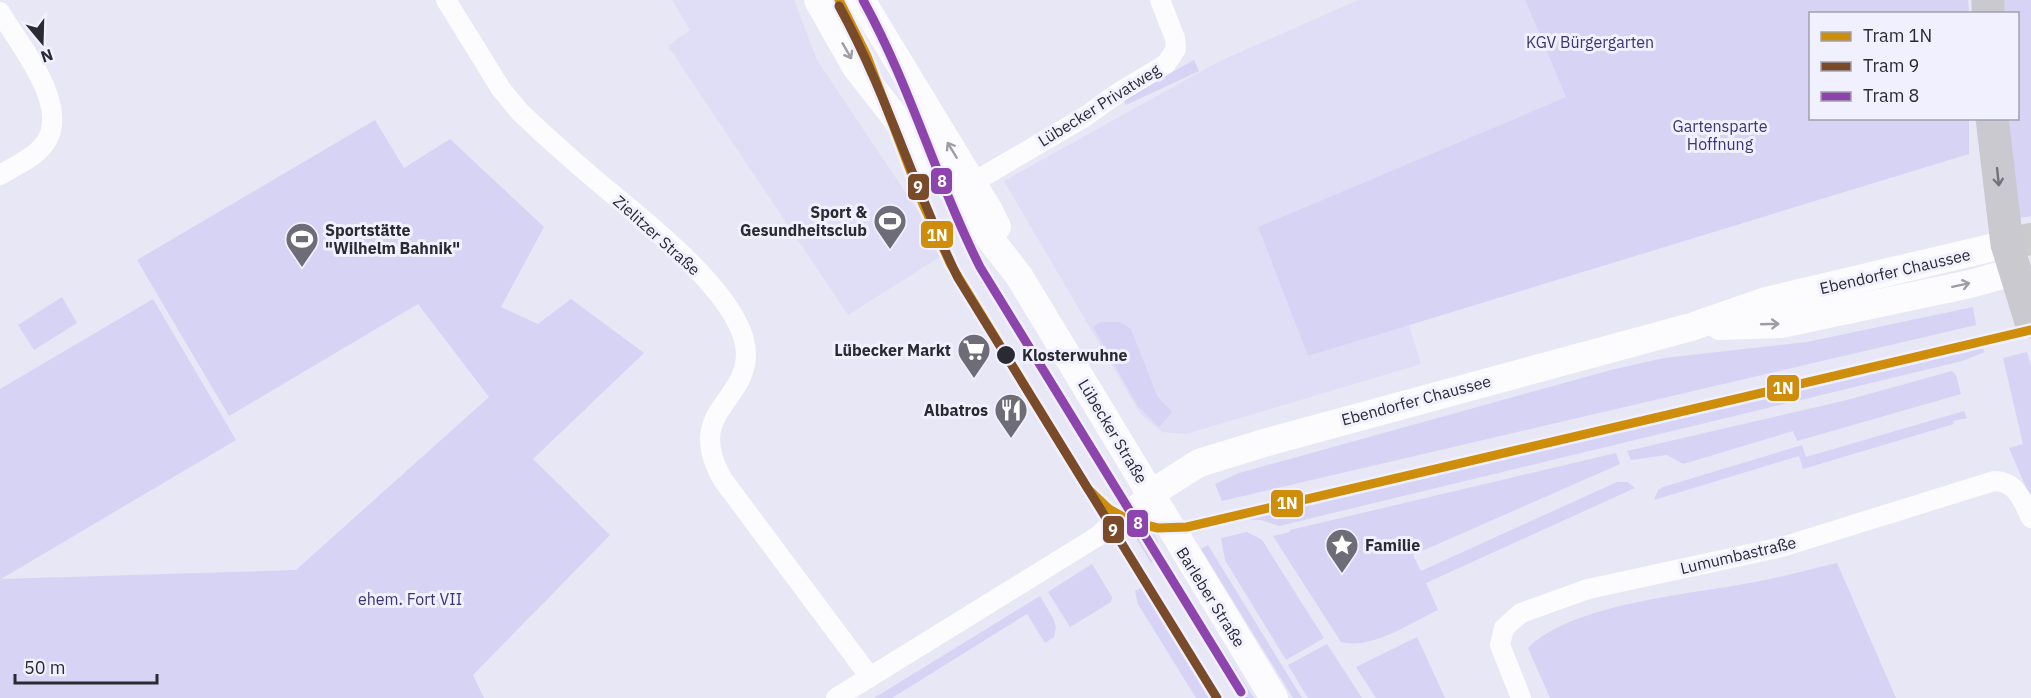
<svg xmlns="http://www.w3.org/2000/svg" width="2031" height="698" viewBox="0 0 2031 698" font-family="'IBM Plex Sans',sans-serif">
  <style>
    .built { fill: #dfdef6 }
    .green { fill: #d6d3f5 }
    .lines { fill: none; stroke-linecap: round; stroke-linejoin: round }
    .street { stroke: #fcfbfe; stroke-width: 20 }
    .secondary { stroke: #fcfbfe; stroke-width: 28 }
    .primary { stroke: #cacacf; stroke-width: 32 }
    .highway { stroke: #cac9d0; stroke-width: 33 }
    .tram-1-casing { stroke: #f0f0ff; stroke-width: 14 }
    .tram-2-casing { stroke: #f0f0ff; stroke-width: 14 }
    .tram-3-casing { stroke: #f0f0ff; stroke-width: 14 }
    .tram-1 { stroke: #ce8d0a; stroke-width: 9 }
    .tram-2 { stroke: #7a4b2a; stroke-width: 9 }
    .tram-3 { stroke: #8e44ad; stroke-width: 9 }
    .oneway { stroke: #9e9da3 }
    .oneway2 { stroke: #73727a }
    .stop-dot { fill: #2b2a33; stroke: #f0f0ff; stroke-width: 2 }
    .labels { text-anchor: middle; stroke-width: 6; stroke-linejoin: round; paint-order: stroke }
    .park-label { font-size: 16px; fill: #3f3374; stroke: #f0f0ff }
    .street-label { font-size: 16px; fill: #2b2a33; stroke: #f0f0ff }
    .poi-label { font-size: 16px; font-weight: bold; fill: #2b2a33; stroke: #f0f0ff; text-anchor: end }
    .stop-label { font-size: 16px; font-weight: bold; fill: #2b2a33; stroke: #f0f0ff; text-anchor: start }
    .line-badge { stroke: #f0f0ff; stroke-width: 2 }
    .badge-label { font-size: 16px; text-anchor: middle; font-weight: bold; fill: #fff }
  </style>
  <rect width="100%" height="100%" fill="#e8e7f5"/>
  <g class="built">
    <polygon points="672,0 794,0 817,60 946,253 848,315 668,46 690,30"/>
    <polygon points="1358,0 1525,0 1566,97 1258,227 1308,356 1409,325 1421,364 1186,434 1162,432 1140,413 1004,181 1218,62"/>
  </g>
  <g class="green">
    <polygon points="1525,0 1968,0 1969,13 1810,14 1810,118 1969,119 1969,154 1308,356 1258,227 1566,97"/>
    <polygon points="1999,0 2031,0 2031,216 2020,218 2005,119 2018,118 2018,14 1999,13"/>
    <polygon points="1194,60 1199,71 1126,105 1123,99"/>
    <polygon points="375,120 404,168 450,139 544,227 501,307 538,324 571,299 644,353 533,459 610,535 473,675 484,698 0,698 0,389 153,299 236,440 1,579 296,570 489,397 418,304 229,416 137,260"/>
    <polygon points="62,297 77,323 34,350 18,325"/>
    <polygon points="1973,307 1976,325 1222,501 1215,484 1239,473 1611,370 1664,358 1807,342"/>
    <polygon points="1100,322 1120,322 1131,329 1157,396 1172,412 1159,427 1138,406 1093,327"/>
    <polygon points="1981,347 1985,352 1962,361 1279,526 1261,520 1231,519"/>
    <polygon points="2027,352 2031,366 2031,499 2009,448 2023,444 2003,358"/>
    <polygon points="1952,371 1956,375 1961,394 1797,441 1793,431 1683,464 1667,455 1631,460 1627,451 1847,400"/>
    <polygon points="1964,411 1967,418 1953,421 1954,424 1803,469 1799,456 1654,500 1658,490 1663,487 1802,445 1806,457"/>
    <path d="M1616,453L1620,464L1413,555L1421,571L1617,482H1627L1635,488L1426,583L1438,610C1410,623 1372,650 1341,642L1273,536L1290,532V530Z"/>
    <polygon points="1140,529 1153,532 1158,542 1159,558 1151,563 1137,540"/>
    <polygon points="1247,532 1262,540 1324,638 1286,660 1225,560 1221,538"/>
    <polygon points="1208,545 1302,698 1293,698 1201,549"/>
    <path d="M1837,563L1896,698H1550L1528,648C1574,602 1697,594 1760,581C1786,576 1811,569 1837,563Z"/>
    <polygon points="1092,564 1112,597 1111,602 1070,627 1048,592"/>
    <polygon points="1172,567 1254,698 1237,698 1161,574"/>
    <polygon points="1143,587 1212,698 1196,698 1138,604 1135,591"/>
    <polygon points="1040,596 1053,618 1056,627 1054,637 1045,643 1027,614 892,698 874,698"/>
    <polygon points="1417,637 1445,698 1376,698 1356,667"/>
    <polygon points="1327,644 1362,698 1308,698 1288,665"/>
  </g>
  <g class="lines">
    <g class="street">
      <path d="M446,0L501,89L520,112C545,136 571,159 598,182C639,217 747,297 746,355C745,404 684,412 723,480L870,677"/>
      <path d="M0,12C20,46 75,111 42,147C32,159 13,167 0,175"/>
      <polyline points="972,183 1083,118 1121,91 1166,64 1176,49 1175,38 1160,0"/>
      <polyline points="836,698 1098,536 1118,517 1150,494"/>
      <path d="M1521,698L1500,645L1504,628L1521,613L1588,589L1782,547L1994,481C2016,481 2023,501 2031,518"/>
    </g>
    <g class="secondary">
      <polyline points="818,0 856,67 1019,276 1274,698"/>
      <polyline points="861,0 988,209 997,227"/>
      <polyline points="1720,326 1781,324 1970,284 2013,272"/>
      <polyline points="1150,494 1199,463 1271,441 1691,327 1766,301 2007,244"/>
    </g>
    <polyline class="primary" points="2007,244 2031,239"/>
    <g class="highway">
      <polyline points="1988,14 1988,0"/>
      <polyline points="1992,118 2007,244 2031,322"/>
    </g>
    <defs>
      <polyline id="tram-1" points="839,0 867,56 922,202 951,265 1088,489 1109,509 1132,522 1158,528 1187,527 2031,330"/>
      <path id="tram-2" d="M839,6C887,93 914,189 958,278L1217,698"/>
      <path id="tram-3" d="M863,0C910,85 936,180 980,267L1241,692"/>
    </defs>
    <use href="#tram-1" class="tram-1-casing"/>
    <use href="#tram-2" class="tram-2-casing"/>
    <use href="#tram-3" class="tram-3-casing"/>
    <use href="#tram-1" class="tram-1"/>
    <use href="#tram-2" class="tram-2"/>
    <use href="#tram-3" class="tram-3"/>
  </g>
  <defs><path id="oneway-shaft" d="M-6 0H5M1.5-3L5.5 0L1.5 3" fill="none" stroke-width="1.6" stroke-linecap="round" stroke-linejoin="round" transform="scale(1.5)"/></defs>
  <g class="oneway">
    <use href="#oneway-shaft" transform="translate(847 51) rotate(60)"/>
    <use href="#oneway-shaft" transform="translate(952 150) rotate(-121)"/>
    <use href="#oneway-shaft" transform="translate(1961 285) rotate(-12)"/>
    <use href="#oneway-shaft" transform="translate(1770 324) rotate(-2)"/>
  </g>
  <use class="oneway2" href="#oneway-shaft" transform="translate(1998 177) rotate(84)"/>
  <defs>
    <symbol id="stadium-pin" viewBox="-11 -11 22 30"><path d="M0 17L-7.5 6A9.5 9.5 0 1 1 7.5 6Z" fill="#6d6c77" stroke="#f0f0ff"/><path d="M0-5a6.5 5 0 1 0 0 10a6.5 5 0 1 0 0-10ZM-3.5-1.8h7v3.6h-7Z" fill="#fff"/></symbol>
    <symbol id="supermarket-pin" viewBox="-11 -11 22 30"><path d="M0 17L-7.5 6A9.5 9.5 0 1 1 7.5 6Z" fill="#6d6c77" stroke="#f0f0ff"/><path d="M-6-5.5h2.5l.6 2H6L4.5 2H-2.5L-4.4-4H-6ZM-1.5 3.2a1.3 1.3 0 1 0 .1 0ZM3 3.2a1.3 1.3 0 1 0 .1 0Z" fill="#fff"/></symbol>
    <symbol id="restaurant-pin" viewBox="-11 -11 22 30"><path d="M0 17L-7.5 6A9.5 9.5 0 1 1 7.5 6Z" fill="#6d6c77" stroke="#f0f0ff"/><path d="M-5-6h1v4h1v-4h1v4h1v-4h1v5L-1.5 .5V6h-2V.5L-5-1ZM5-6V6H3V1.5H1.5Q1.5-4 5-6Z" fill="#fff"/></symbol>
    <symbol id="sight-pin" viewBox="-11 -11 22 30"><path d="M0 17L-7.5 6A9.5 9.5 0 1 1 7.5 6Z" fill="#6d6c77" stroke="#f0f0ff"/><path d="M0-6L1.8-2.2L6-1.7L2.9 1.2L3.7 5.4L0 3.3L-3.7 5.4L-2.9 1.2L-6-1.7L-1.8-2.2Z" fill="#fff"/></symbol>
  </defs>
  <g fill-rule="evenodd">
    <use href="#stadium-pin" x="871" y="202" width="38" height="52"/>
    <use href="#stadium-pin" x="283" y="220" width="38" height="52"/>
    <use href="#supermarket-pin" x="955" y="331" width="38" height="52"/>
    <use href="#restaurant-pin" x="992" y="391" width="38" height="52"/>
    <use href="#sight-pin" x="1323" y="526" width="38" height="52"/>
  </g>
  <circle class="stop-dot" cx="1006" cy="355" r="10"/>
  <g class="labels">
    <g class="park-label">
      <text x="1590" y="48">KGV Bürgergarten</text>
      <text x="1720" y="132">Gartensparte<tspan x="1720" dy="18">Hoffnung</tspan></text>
      <text x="410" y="605">ehem. Fort VII</text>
    </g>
    <g class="street-label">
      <text transform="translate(1099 105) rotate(-32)" y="6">Lübecker Privatweg</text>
      <text transform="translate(657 235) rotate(42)" y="6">Zielitzer Straße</text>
      <text transform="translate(1895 271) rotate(-13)" y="6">Ebendorfer Chaussee</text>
      <text transform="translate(1416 400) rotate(-15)" y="6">Ebendorfer Chaussee</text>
      <text transform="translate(1113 431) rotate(59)" y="6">Lübecker Straße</text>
      <text transform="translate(1738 555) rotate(-13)" y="6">Lumumbastraße</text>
      <text transform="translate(1211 597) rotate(58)" y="6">Barleber Straße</text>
    </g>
    <g class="poi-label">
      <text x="867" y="218">Sport &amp;<tspan x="867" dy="18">Gesundheitsclub</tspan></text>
      <text x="325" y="236" text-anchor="start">Sportstätte<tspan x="325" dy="18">"Wilhelm Bahnik"</tspan></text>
      <text x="951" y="356">Lübecker Markt</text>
      <text x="988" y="416">Albatros</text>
      <text x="1365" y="551" text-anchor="start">Familie</text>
    </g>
    <g class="stop-label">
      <text x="1022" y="361">Klosterwuhne</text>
    </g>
  </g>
  <g class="line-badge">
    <rect x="930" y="167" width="23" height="28" rx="6" fill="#8e44ad"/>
    <rect x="907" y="173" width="23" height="28" rx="6" fill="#7a4b2a"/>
    <rect x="920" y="220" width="34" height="29" rx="6" fill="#ce8d0a"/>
    <rect x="1766" y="374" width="34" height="28" rx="6" fill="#ce8d0a"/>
    <rect x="1270" y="489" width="34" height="29" rx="6" fill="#ce8d0a"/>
    <rect x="1126" y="509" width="23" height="29" rx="6" fill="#8e44ad"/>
    <rect x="1102" y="515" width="23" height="29" rx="6" fill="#7a4b2a"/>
  </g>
  <g class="badge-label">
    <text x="942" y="187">8</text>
    <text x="918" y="193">9</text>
    <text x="937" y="241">1N</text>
    <text x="1783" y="394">1N</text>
    <text x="1287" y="509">1N</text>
    <text x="1138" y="529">8</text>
    <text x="1113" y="536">9</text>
  </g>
  <rect x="1809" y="12" width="210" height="108" fill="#f0f0ff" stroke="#a1a1ad" stroke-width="1.5"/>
  <rect x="1821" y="32" width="30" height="9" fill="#ce8d0a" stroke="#a1a1ad" stroke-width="1.5"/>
  <text x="1863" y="42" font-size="18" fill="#2b2a33">Tram 1N</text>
  <rect x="1821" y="62" width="30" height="9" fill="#7a4b2a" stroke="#a1a1ad" stroke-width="1.5"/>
  <text x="1863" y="72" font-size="18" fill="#2b2a33">Tram 9</text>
  <rect x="1821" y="92" width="30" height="9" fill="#8e44ad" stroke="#a1a1ad" stroke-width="1.5"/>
  <text x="1863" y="102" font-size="18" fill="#2b2a33">Tram 8</text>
  <g transform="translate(42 42) rotate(161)" stroke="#f0f0ff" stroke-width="4.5" paint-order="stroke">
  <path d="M0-4.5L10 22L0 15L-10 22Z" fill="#2b2a33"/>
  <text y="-9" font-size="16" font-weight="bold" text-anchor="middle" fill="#2b2a33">N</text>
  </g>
  <path d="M15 674v9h142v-9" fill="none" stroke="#2b2a33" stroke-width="3"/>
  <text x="24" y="674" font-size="18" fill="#2b2a33" stroke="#f0f0ff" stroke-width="4.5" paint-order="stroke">50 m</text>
</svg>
